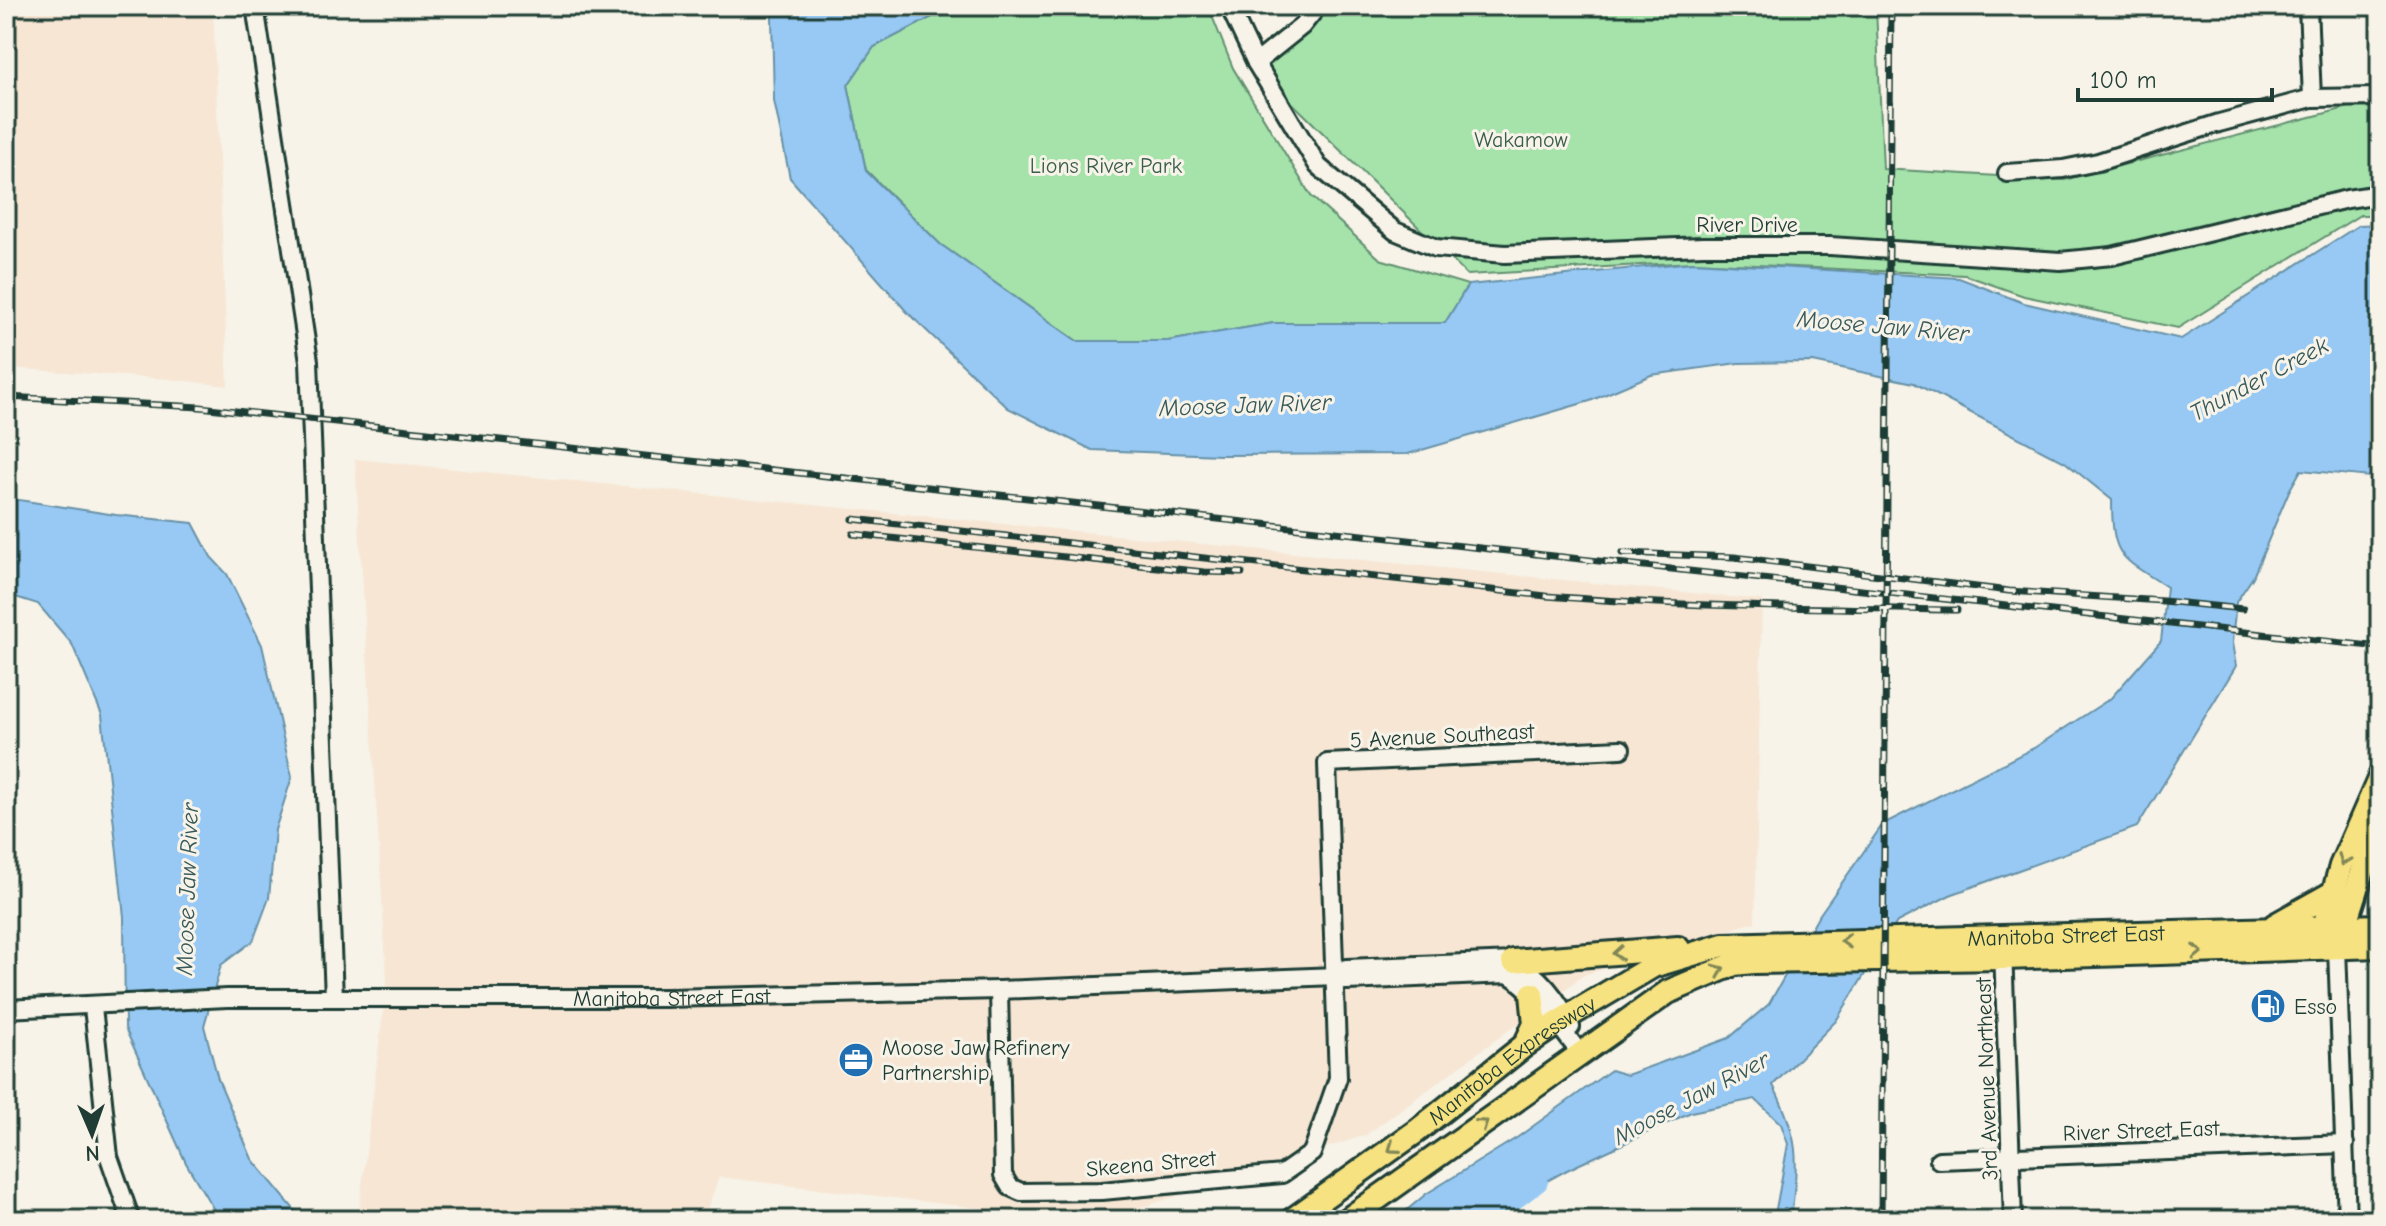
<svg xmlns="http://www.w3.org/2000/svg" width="2386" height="1226" viewBox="0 0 2386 1226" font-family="'Comic Neue',sans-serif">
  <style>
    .built { fill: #f7e6d4 }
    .green { fill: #a5e3ab; stroke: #629070; stroke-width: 2 }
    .water { fill: #97c9f4; stroke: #6791a7; stroke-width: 2 }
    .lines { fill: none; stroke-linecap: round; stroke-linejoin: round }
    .river { stroke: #97c9f4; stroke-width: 24 }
    .minor-casing { stroke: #1f3d34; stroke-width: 22 }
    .major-casing { stroke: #1f3d34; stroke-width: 28 }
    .minor { stroke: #f7f3e8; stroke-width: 16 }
    .major { stroke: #f7e281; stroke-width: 22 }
    .rail-casing { stroke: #1f3d34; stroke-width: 7 }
    .rail { stroke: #f7f3e8; stroke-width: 4; stroke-dasharray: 12; stroke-linecap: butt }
    .oneway { stroke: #808757 }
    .labels { text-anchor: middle; stroke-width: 6; stroke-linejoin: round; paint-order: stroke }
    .park-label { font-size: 22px; fill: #3a5e4c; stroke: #f7f3e8 }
    .street-label { font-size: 22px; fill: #1f3d34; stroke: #f7f3e8 }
    .poi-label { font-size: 22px; fill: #1f3d34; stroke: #f7f3e8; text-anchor: start }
    .water-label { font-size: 24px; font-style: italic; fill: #37595a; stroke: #f7f3e8 }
  </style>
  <rect width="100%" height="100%" fill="#f7f3e8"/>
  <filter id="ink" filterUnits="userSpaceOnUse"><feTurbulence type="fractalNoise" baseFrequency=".0125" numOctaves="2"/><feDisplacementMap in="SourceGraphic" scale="16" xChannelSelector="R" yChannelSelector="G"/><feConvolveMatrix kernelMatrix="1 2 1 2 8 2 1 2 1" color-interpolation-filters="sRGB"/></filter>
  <g filter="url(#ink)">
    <g class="built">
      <polygon points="6,6 213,6 228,386 169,379 6,368"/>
      <polygon points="355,459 1762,600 1755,922 1584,975 1366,1135 1102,1220 1077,1220 719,1177 703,1220 358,1220 387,979"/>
    </g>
    <g class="green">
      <polygon points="1060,6 1208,6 1233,68 1311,196 1380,259 1468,285 1445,323 1274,323 1168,341 1077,341 940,244 866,170 848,85 874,47 932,17"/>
      <polygon points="1304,6 1876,6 1883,169 2064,180 2350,107 2380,108 2380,215 2360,215 2178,328 2024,296 1965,275 1693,262 1467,275 1261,72"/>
    </g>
    <g class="water">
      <path d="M779,6H1060L932,17L874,47L848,85L866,171L940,244L1077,341H1168L1274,323H1445L1468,285L1693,262L1959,278L2024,303L2181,339L2359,225L2380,224V478L2301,470L2289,491L2253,577L2236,602L2232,643L2236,666L2137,827L1950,895L1897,922L1836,1021L1773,1085C1801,1142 1798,1158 1791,1220H1774L1788,1144L1781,1124L1755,1099L1691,1112L1567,1170L1510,1201L1485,1220H1395L1426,1194L1518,1137L1611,1070L1627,1075L1729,1038L1769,1004L1818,917L1883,824L2034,748L2111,698L2161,641L2167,587C2121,557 2112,559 2112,500L2065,462L1914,383L1813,362L1738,363L1651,375L1590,401L1408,454L1221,455L1092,450L1008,408L907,312L790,178L774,101L772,17Z"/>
      <polygon points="6,498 116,515 193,523 211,557 227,574 262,645 292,777 275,830 269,898 253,941 221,965 204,1026 218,1079 252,1159 303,1220 220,1220 186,1163 125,1028 124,917 102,715 72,644 38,604 6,594"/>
    </g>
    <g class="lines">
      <polyline class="river" points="1484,1220 1536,1181"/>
      <defs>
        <g id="minor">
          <polyline points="255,6 309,361 334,998"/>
          <polyline points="1229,6 1256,63 1318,166 1395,231 1436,248 1505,254 1703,246 1830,246 2060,261 2112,256 2347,199 2380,194"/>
          <polyline points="2308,6 2312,98"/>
          <polyline points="1256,63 1302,26 1318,6"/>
          <polyline points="2007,173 2063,169 2098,162 2219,123 2312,98 2380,97"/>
          <polyline points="2337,948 2347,1220"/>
          <polyline points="2003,950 2013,1220"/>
          <path d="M1336,976L1347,968L1513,961C1538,973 1560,1001 1571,1027"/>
          <polyline points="999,990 1003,1175 1010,1187 1021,1192 1102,1191 1282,1174 1312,1153 1338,1078 1327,763 1621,749"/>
          <polyline points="93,1007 109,1157 131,1220"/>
          <path id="s1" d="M6,1009L227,998H666L999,990L1336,976L1347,981L1508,974C1538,992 1559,1028 1582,1055"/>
          <polyline points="1939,1160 2345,1144"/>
        </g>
        <g id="major">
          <polyline points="2275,925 2334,892"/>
          <polyline points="2332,939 2324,927 2341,866 2380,777"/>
          <polyline points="2341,939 2370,848 2380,827"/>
          <polyline points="1513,961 1678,948"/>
          <polyline points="1525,1045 1535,1024 1532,994"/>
          <path id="s2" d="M1292,1220L1417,1131L1525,1045L1567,1017L1653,966L1723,945L2380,926"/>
          <polyline points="1347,1220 1668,992 1734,964 1753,962 2003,958 2380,946"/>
        </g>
      </defs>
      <use href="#minor" class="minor-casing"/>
      <use href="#major" class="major-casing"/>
      <use href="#minor" class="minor"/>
      <use href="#major" class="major"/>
      <defs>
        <g id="rail">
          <polyline points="6,397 200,407 2380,647"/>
          <path d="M853,519L1546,596C1683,607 1820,608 1957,610"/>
          <polyline points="853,534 1204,572 1242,573"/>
          <polyline points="1622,553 1734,557 2009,591 2163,601 2243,609"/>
          <polyline points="1881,1220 1891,6"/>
        </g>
      </defs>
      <use href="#rail" class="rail-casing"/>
      <use href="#rail" class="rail"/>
    </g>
    <defs><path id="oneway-chevron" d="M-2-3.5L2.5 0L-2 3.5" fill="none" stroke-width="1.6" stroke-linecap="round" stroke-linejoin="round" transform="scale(2)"/></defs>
    <g class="oneway">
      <use href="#oneway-chevron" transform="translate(2344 860) rotate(112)"/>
      <use href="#oneway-chevron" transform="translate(1846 941) rotate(178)"/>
      <use href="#oneway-chevron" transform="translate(2197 952) rotate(-2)"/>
      <use href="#oneway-chevron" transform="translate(1618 953) rotate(176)"/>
      <use href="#oneway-chevron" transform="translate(1719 970) rotate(-23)"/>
      <use href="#oneway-chevron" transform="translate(1483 1124) rotate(-35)"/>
      <use href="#oneway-chevron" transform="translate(1393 1148) rotate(144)"/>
    </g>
  </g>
  <defs>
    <symbol id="fuel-disc" viewBox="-11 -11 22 22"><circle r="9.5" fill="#1f6fb2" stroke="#f7f3e8"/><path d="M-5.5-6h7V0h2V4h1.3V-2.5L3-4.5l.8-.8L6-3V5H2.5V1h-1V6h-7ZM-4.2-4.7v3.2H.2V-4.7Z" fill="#fff"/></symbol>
    <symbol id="office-disc" viewBox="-11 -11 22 22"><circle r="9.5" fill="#1f6fb2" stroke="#f7f3e8"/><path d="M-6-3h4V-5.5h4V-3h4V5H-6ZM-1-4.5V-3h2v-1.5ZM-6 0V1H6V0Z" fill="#fff"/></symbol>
  </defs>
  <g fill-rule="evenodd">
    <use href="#fuel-disc" x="2248" y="986" width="40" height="40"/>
    <use href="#office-disc" x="836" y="1040" width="40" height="40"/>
  </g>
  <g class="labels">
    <g class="park-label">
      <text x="1521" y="147">Wakamow</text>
      <text x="1106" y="173">Lions River Park</text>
    </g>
    <g class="street-label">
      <text x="1747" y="232">River Drive</text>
      <text transform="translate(1442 735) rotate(-3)" y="8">5 Avenue Southeast</text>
      <text dy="8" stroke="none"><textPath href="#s2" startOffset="858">Manitoba Street East</textPath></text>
      <text dy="8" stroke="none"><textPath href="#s1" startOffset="666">Manitoba Street East</textPath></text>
      <text dy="8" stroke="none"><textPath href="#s2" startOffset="272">Manitoba Expressway</textPath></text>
      <text transform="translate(1986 1079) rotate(-92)" y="8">3rd Avenue Northeast</text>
      <text transform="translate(2141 1130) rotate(-2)" y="8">River Street East</text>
      <text transform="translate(1151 1163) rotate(-5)" y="8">Skeena Street</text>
    </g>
    <g class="poi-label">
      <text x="2294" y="1014">Esso</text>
      <text x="882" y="1055">Moose Jaw Refinery<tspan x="882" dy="25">Partnership</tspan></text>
    </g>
    <g class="water-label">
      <text transform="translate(1883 326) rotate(5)" y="8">Moose Jaw River</text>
      <text transform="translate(2259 379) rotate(-28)" y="8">Thunder Creek</text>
      <text transform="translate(1245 405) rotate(-2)" y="8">Moose Jaw River</text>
      <text transform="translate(187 889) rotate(-88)" y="8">Moose Jaw River</text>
      <text transform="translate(1691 1098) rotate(-28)" y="8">Moose Jaw River</text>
    </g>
  </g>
  <rect width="2386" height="1226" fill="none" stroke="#f7f3e8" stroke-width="32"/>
  <rect x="16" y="16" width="2354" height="1194" fill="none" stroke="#1f3d34" stroke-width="3" filter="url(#ink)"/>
  <g transform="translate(92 1134) rotate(178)" stroke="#f7f3e8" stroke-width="6" paint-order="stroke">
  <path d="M0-6L14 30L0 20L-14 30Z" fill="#1f3d34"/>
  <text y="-12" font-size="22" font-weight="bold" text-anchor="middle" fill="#1f3d34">N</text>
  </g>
  <path d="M2078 88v12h194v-12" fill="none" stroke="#1f3d34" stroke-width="4"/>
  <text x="2090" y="88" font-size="24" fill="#1f3d34" stroke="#f7f3e8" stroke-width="6" paint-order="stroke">100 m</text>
</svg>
